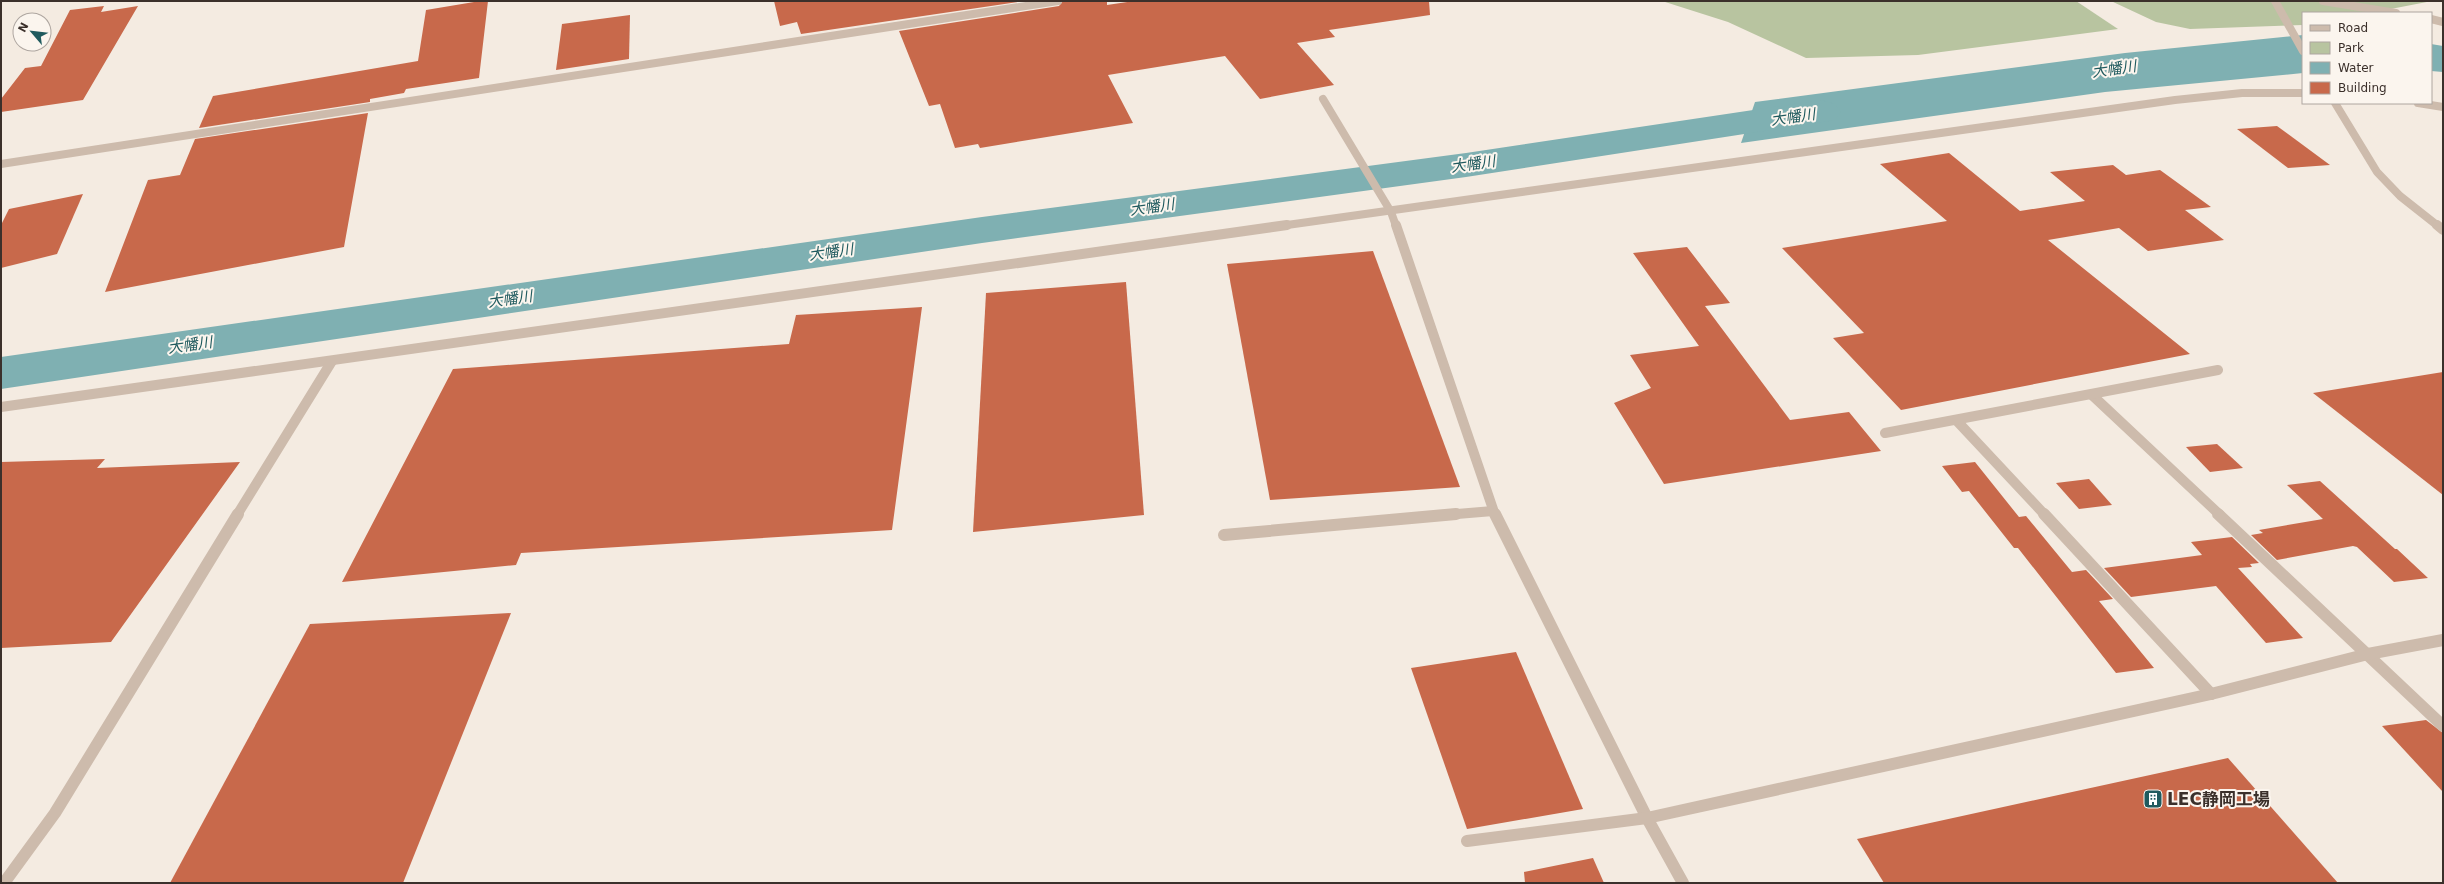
<svg xmlns="http://www.w3.org/2000/svg" width="2444" height="884" viewBox="0 0 2444 884" font-family="'DejaVu Sans','Noto Sans JP',sans-serif">
  <style>
    .green { fill: #b8c4a0 }
    .water { fill: #7fb0b2 }
    .lines { fill: none; stroke-linecap: round; stroke-linejoin: round }
    .river { fill: #7fb0b2; fill-rule: evenodd }
    .building { fill: #c8694b }
    .minor-far2 { stroke: #cdbbac; stroke-width: 8 }
    .minor-far1 { stroke: #cdbbac; stroke-width: 10 }
    .minor { stroke: #cdbbac; stroke-width: 12 }
    .tertiary-far2 { stroke: #cdbbac; stroke-width: 8 }
    .tertiary-far1 { stroke: #cdbbac; stroke-width: 10 }
    .tertiary { stroke: #cdbbac; stroke-width: 12 }
    .labels { text-anchor: middle; stroke-width: 4; stroke-linejoin: round; paint-order: stroke }
    .water-label { font-size: 15px; font-style: italic; fill: #1f5a5e; stroke: #fbf5ee }
    .near-poi-label { font-size: 17px; font-weight: bold; fill: #3b302b; stroke: #fbf5ee; text-anchor: start }
  </style>
  <rect width="100%" height="100%" fill="#f4ebe1"/>
  <g class="green">
    <polygon points="1662,1 2076,1 2118,29 1918,55 1806,58 1728,22"/>
    <polygon points="2111,1 2432,1 2370,13 2303,13 2303,25 2190,29 2156,22"/>
  </g>
  <g class="water">
    <polygon points="2303,35 2303,73 2105,92 1741,143 1755,102 2125,53"/>
    <polygon points="2431,44 2443,46 2443,72 2431,71"/>
  </g>
  <g class="lines">
    <polygon class="river" points="1821,100 1835,104 1841,112 1835,120 1466,177 982,243 1,389 1,357 982,217 1466,153"/>
  </g>
  <g class="building">
    <polygon points="480,1 488,1 479,78 406,89 404,93 370,99 370,102 199,128 213,96 418,61 426,10"/>
    <polygon points="774,1 1024,1 801,34 797,22 780,26"/>
    <polygon points="1063,1 1107,1 1107,5 1134,1 1429,1 1430,15 1329,30 1335,37 1297,43 1334,85 1260,99 1225,56 1108,75 1133,123 980,148 978,144 955,148 940,104 929,106 899,31 1059,6"/>
    <polygon points="104,6 101,12 138,6 83,100 1,112 1,99 25,68 41,66 70,10"/>
    <polygon points="630,15 629,59 556,70 562,24"/>
    <polygon points="368,113 344,247 105,292 148,180 180,175 195,139"/>
    <polygon points="2277,126 2330,165 2288,168 2237,129"/>
    <polygon points="1949,153 2020,211 2085,201 2050,172 2113,165 2126,175 2160,170 2211,207 2185,210 2224,240 2148,251 2119,228 2048,240 2190,354 1901,410 1833,338 1864,333 1782,248 1947,221 1880,164"/>
    <polygon points="83,194 57,254 1,268 1,225 9,209"/>
    <polygon points="1687,247 1730,303 1705,306 1790,420 1849,412 1881,451 1664,484 1614,403 1651,388 1630,355 1699,346 1633,253"/>
    <polygon points="1373,251 1460,487 1270,500 1227,264"/>
    <polygon points="1126,282 1144,515 973,532 986,293"/>
    <polygon points="922,307 892,530 521,553 516,565 342,582 453,369 789,344 796,315"/>
    <polygon points="2443,372 2443,495 2313,393"/>
    <polygon points="2217,444 2243,468 2210,472 2186,447"/>
    <polygon points="105,459 97,468 240,462 111,642 1,648 1,462"/>
    <polygon points="1975,462 2019,517 2026,516 2072,572 2086,570 2113,599 2099,601 2154,668 2116,673 2018,548 2014,548 1969,491 1962,492 1942,466"/>
    <polygon points="2089,479 2112,505 2079,509 2056,483"/>
    <polygon points="2320,481 2395,549 2397,549 2428,578 2394,582 2357,547 2353,546 2277,560 2251,535 2263,533 2259,530 2323,519 2287,485"/>
    <polygon points="2232,537 2259,563 2250,564 2252,567 2238,568 2303,638 2266,643 2216,586 2131,597 2104,568 2202,555 2191,542"/>
    <polygon points="511,613 403,883 170,883 310,624"/>
    <polygon points="1516,652 1583,809 1467,829 1411,668"/>
    <polygon points="2426,720 2443,733 2443,792 2382,726"/>
    <polygon points="2228,758 2338,883 1884,883 1857,839"/>
    <polygon points="1593,858 1604,883 1525,883 1524,872"/>
  </g>
  <g class="lines">
    <g class="minor-far2">
      <polyline points="2275,1 2303,51"/>
      <polyline points="2323,1 2396,13"/>
      <polyline points="2431,19 2443,22"/>
      <polyline points="1323,99 1391,212 1396,226"/>
      <polyline points="2418,103 2443,107"/>
      <polyline points="1,164 1058,1"/>
    </g>
    <g class="minor-far1">
      <polyline points="1396,225 1495,515"/>
      <polyline points="2092,395 2220,515"/>
      <polyline points="1956,420 2045,515"/>
      <polyline points="1885,433 2218,370"/>
      <polyline points="1445,515 1493,511"/>
    </g>
    <g class="minor">
      <polyline points="1495,514 1647,818 1683,883"/>
      <polyline points="2044,514 2211,694"/>
      <polyline points="2218,514 2443,726"/>
      <polyline points="1224,535 1456,514"/>
      <polyline points="1467,841 1647,818 2211,694 2368,654 2443,640"/>
    </g>
    <g class="tertiary-far2">
      <polyline points="2335,103 2377,172 2400,196 2438,226"/>
      <polyline points="1280,226 2175,100 2242,93 2303,93"/>
    </g>
    <g class="tertiary-far1">
      <polyline points="2437,225 2443,230"/>
      <polyline points="1,407 1287,225"/>
      <polyline points="237,515 332,361"/>
    </g>
    <polyline class="tertiary" points="4,883 55,813 238,514"/>
  </g>
  <defs>
    <symbol id="building-square" viewBox="-11 -11 22 22"><rect x="-9" y="-9" width="18" height="18" rx="4" fill="#1f5a5e" stroke="#fbf5ee"/><path d="M-4-6H4V6H1V3H-1V6H-4ZM-2.5-4.3h1.7v1.8h-1.7ZM.8-4.3h1.7v1.8H.8ZM-2.5-1h1.7V.8h-1.7ZM.8-1h1.7V.8H.8Z" fill="#fff"/></symbol>
  </defs>
  <g fill-rule="evenodd">
    <use href="#building-square" x="2142" y="788" width="22" height="22"/>
  </g>
  <g class="labels">
    <g class="water-label">
      <text transform="translate(2114 69) rotate(-8)" y="5">大幡川</text>
      <text transform="translate(1793 117) rotate(-8)" y="5">大幡川</text>
      <text transform="translate(1473 164) rotate(-8)" y="5">大幡川</text>
      <text transform="translate(1152 207) rotate(-8)" y="5">大幡川</text>
      <text transform="translate(831 252) rotate(-8)" y="5">大幡川</text>
      <text transform="translate(510 299) rotate(-8)" y="5">大幡川</text>
      <text transform="translate(190 345) rotate(-8)" y="5">大幡川</text>
    </g>
    <g class="near-poi-label">
      <text x="2167" y="805">LEC静岡工場</text>
    </g>
  </g>
  <rect width="2444" height="884" fill="none" stroke="#3b302b" stroke-width="4"/>
  <rect x="2302" y="12" width="130" height="92" fill="#fbf5ee" stroke="#aea6a0"/>
  <rect x="2310" y="25" width="20" height="6" fill="#cdbbac" stroke="#aea6a0"/>
  <text x="2338" y="32" font-size="12" fill="#3b302b">Road</text>
  <rect x="2310" y="42" width="20" height="12" fill="#b8c4a0" stroke="#aea6a0"/>
  <text x="2338" y="52" font-size="12" fill="#3b302b">Park</text>
  <rect x="2310" y="62" width="20" height="12" fill="#7fb0b2" stroke="#aea6a0"/>
  <text x="2338" y="72" font-size="12" fill="#3b302b">Water</text>
  <rect x="2310" y="82" width="20" height="12" fill="#c8694b" stroke="#aea6a0"/>
  <text x="2338" y="92" font-size="12" fill="#3b302b">Building</text>
  <g transform="translate(32 32) rotate(298)"><circle r="19" fill="#fbf5ee" stroke="#aea6a0"/>
  <path d="M0-3L7 15L0 10L-7 15Z" fill="#1f5a5e"/>
  <text y="-6" font-size="11" font-weight="bold" text-anchor="middle" fill="#3b302b">N</text>
  </g>
</svg>
